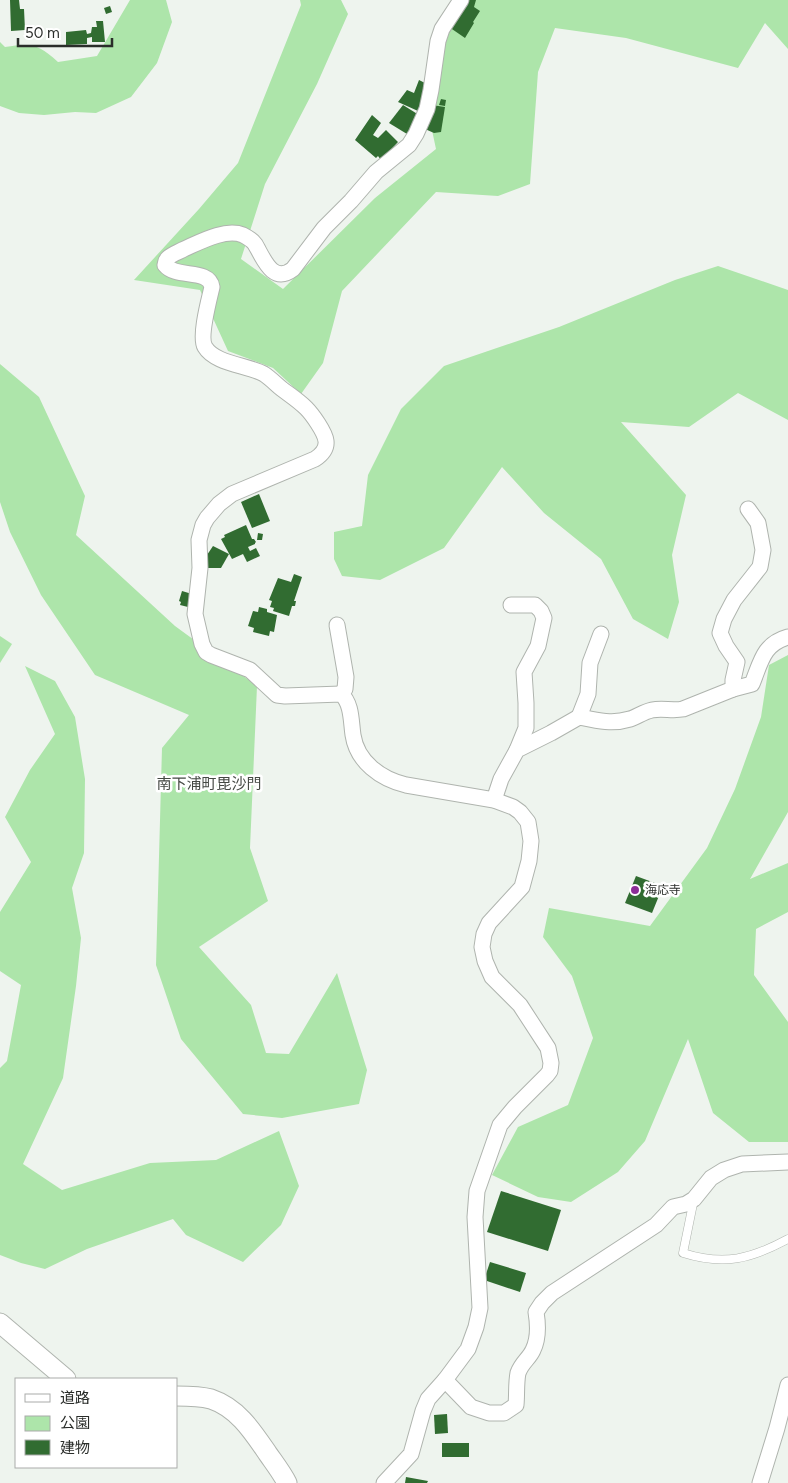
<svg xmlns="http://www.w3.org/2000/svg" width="788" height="1483" viewBox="0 0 788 1483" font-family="Figtree,'Noto Sans JP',sans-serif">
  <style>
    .green { fill: #ade5aa }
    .building { fill: #316c31 }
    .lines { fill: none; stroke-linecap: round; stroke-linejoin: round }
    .service-casing { stroke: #afb4ae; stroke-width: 9 }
    .minor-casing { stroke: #afb4ae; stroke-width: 17 }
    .tertiary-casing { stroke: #afb4ae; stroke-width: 21 }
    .service { stroke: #fff; stroke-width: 8 }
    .minor { stroke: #fff; stroke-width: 15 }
    .tertiary { stroke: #fff; stroke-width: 19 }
    .poi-dot { fill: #8c2d97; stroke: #fff; stroke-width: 2 }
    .labels { text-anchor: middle; stroke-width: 5; stroke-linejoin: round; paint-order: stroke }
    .poi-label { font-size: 12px; fill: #2a2d2a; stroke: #fff; text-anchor: start }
    .quarter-label { font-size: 15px; fill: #454944; stroke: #fff }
  </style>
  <rect width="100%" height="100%" fill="#eef4ee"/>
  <g class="green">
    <path d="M130,0H166L172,22L157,63L131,97L96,113L75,112L44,115L19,113L0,106V42L5,47C32,43 38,44 58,62L97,56Z"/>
    <polygon points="300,0 341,0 348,14 317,84 265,184 241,259 283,289 375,198 436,149 426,102 432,42 469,0 788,0 788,49 765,23 738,68 626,38 555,28 538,72 530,184 498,196 436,192 342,291 323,363 301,394 273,368 228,351 200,290 134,280 199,209 238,163 301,5"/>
    <polygon points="718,266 788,290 788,420 738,393 689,427 621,422 686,495 672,555 679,602 668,639 633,619 601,559 544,513 502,467 444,548 380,580 342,576 334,559 334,532 362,526 368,475 401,409 444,366 559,327 675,280"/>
    <polygon points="0,364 39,397 85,496 76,535 175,626 257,686 250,848 268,901 199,947 251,1005 266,1053 289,1054 337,973 367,1070 359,1104 282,1118 243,1114 181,1039 156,965 162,748 189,715 95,675 41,595 10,532 0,502"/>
    <polygon points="0,636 12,644 0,663"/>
    <polygon points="788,655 788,812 750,879 788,863 788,912 756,929 754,975 788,1022 788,1142 749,1142 713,1113 688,1039 645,1141 618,1172 571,1202 538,1197 492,1175 518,1127 568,1105 593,1038 572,976 543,937 549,908 650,926 707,848 735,789 761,717 769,665"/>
    <polygon points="25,666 55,681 75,717 85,779 84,853 72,888 81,938 76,986 63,1078 23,1164 62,1190 150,1163 216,1160 279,1131 299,1186 281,1225 243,1262 186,1235 173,1219 87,1249 45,1269 21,1263 0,1255 0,1068 7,1061 21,985 0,971 0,912 31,862 5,817 30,770 55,734"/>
  </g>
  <g class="building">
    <polygon points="10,0 19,0 20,9 24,9 25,30 11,31"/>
    <polygon points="464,0 476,0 474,7 480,11 473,22 474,23 465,38 449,27"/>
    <polygon points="110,6 112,12 106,14 104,8"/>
    <polygon points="96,21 103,21 105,42 92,42 92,37 87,38 87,44 66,45 66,32 86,30 87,34 91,33 92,27 97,27"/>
    <polygon points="419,80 425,83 421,105 418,111 398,102 407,90 414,93"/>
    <polygon points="441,99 446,100 445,106 439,105"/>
    <polygon points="403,105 419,115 407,134 389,123"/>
    <polygon points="432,105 445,107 441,132 434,133 425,129"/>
    <polygon points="372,115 381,123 373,135 378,138 386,130 398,142 381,160 378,156 376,158 355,140"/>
    <polygon points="259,494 270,521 252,528 241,502"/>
    <polygon points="246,525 252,539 254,539 256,542 255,543 255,544 248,547 250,551 256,548 260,556 247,562 243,554 232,559 221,539 225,537 224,535"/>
    <polygon points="258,533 263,534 262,540 257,540"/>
    <polygon points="213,546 229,554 221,568 204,568 205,558"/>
    <polygon points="294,574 302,577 294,601 296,601 295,606 292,606 289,616 273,611 274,608 270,607 272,601 269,600 278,578 291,582"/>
    <polygon points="182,591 192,594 188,607 180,605 181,602 179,601"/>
    <polygon points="259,607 267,609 267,612 277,615 274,632 270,631 269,636 253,632 254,628 248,626 253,611 258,612"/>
    <polygon points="636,876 663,886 652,913 625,903"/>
    <polygon points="501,1191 561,1210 548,1251 487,1232"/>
    <polygon points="490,1262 526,1273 520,1292 484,1280"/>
    <polygon points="447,1414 448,1433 435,1434 434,1415"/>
    <rect x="442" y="1443" width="27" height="14"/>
    <polygon points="406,1477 428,1481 427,1483 405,1483"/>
  </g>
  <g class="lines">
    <defs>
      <path id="service" d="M694,1199L683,1253C724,1266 751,1259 788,1239"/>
      <g id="minor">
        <polyline points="511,605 535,605 541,611 544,618 538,646 524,672 526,703 526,728 517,750"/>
        <polyline points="337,625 346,677 345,689 341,694"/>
        <path d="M733,689L752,684C761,662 763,644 788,637"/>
        <polyline points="579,717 588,694 590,663 601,634"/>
        <path d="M494,800L501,779L517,750L551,733L579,717C598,720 610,725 630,719C637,717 643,712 652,710C662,708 673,711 683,709L733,689V680L737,662L726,646L720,633L724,619L734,600L760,567L763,550L758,523L748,509"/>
        <path d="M445,1380L471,1407L489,1413H504L516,1405C517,1395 516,1383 518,1373C522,1362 529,1359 533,1350C539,1338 538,1324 536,1312L542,1303L552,1293L656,1225L673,1207L686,1204L694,1199L711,1178L724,1170L742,1164L788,1162"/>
        <path d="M384,1483L411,1454L423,1411L428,1399L445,1380L468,1349L476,1327L480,1308L475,1217L477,1191L500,1125L515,1107L547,1075L550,1071L551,1063L548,1048L520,1005L492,977L485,961L482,947L484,934L489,923L522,887L529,861L531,841L528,822L520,812L513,807L494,800L406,785C381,779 357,762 353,735C351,722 352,703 341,694L285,696L277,695L250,670L211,655L206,652L202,644L195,614L200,568L199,540L203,525L207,518L219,504L232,494L315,459C321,455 327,449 326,441C325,432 312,414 306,408C299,401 290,395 282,389C276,384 270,378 264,374C248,365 215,364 205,347C199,337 209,300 212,287C209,268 176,279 165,265C166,262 165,261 168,258C172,254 179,252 184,249C200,242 225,228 243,235C247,237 252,240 255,244C263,257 272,285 293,269L324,228L351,201L376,172L409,145L416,134L427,109L431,90L438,41L442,29L461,0"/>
        <polyline points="760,1483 777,1428 788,1385"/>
      </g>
      <g id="tertiary">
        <polyline points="0,1323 66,1379"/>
        <path d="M176,1396C188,1396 200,1396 211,1399C238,1408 253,1432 268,1454C275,1464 282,1473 287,1483"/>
      </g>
    </defs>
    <use href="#service" class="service-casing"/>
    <use href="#minor" class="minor-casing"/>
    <use href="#tertiary" class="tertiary-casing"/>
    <use href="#service" class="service"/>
    <use href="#minor" class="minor"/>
    <use href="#tertiary" class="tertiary"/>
  </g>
  <circle class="poi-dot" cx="635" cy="890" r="5"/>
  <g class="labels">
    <g class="poi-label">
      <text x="645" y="894">海応寺</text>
    </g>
    <g class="quarter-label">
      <text x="209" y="789">南下浦町毘沙門</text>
    </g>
  </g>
  <rect x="15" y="1378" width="162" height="90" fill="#ffffff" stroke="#aaabaa"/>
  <rect x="25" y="1394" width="25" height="8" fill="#ffffff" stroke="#aaabaa"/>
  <text x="60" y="1403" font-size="15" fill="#2a2d2a">道路</text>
  <rect x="25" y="1416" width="25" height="15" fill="#ade5aa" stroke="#aaabaa"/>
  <text x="60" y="1428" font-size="15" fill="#2a2d2a">公園</text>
  <rect x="25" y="1440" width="25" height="15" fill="#316c31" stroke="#aaabaa"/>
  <text x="60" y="1453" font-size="15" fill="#2a2d2a">建物</text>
  <path d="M18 38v8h94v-8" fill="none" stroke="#2a2d2a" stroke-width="2.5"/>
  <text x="25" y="38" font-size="15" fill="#2a2d2a" stroke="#ffffff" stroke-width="4" paint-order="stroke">50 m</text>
</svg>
